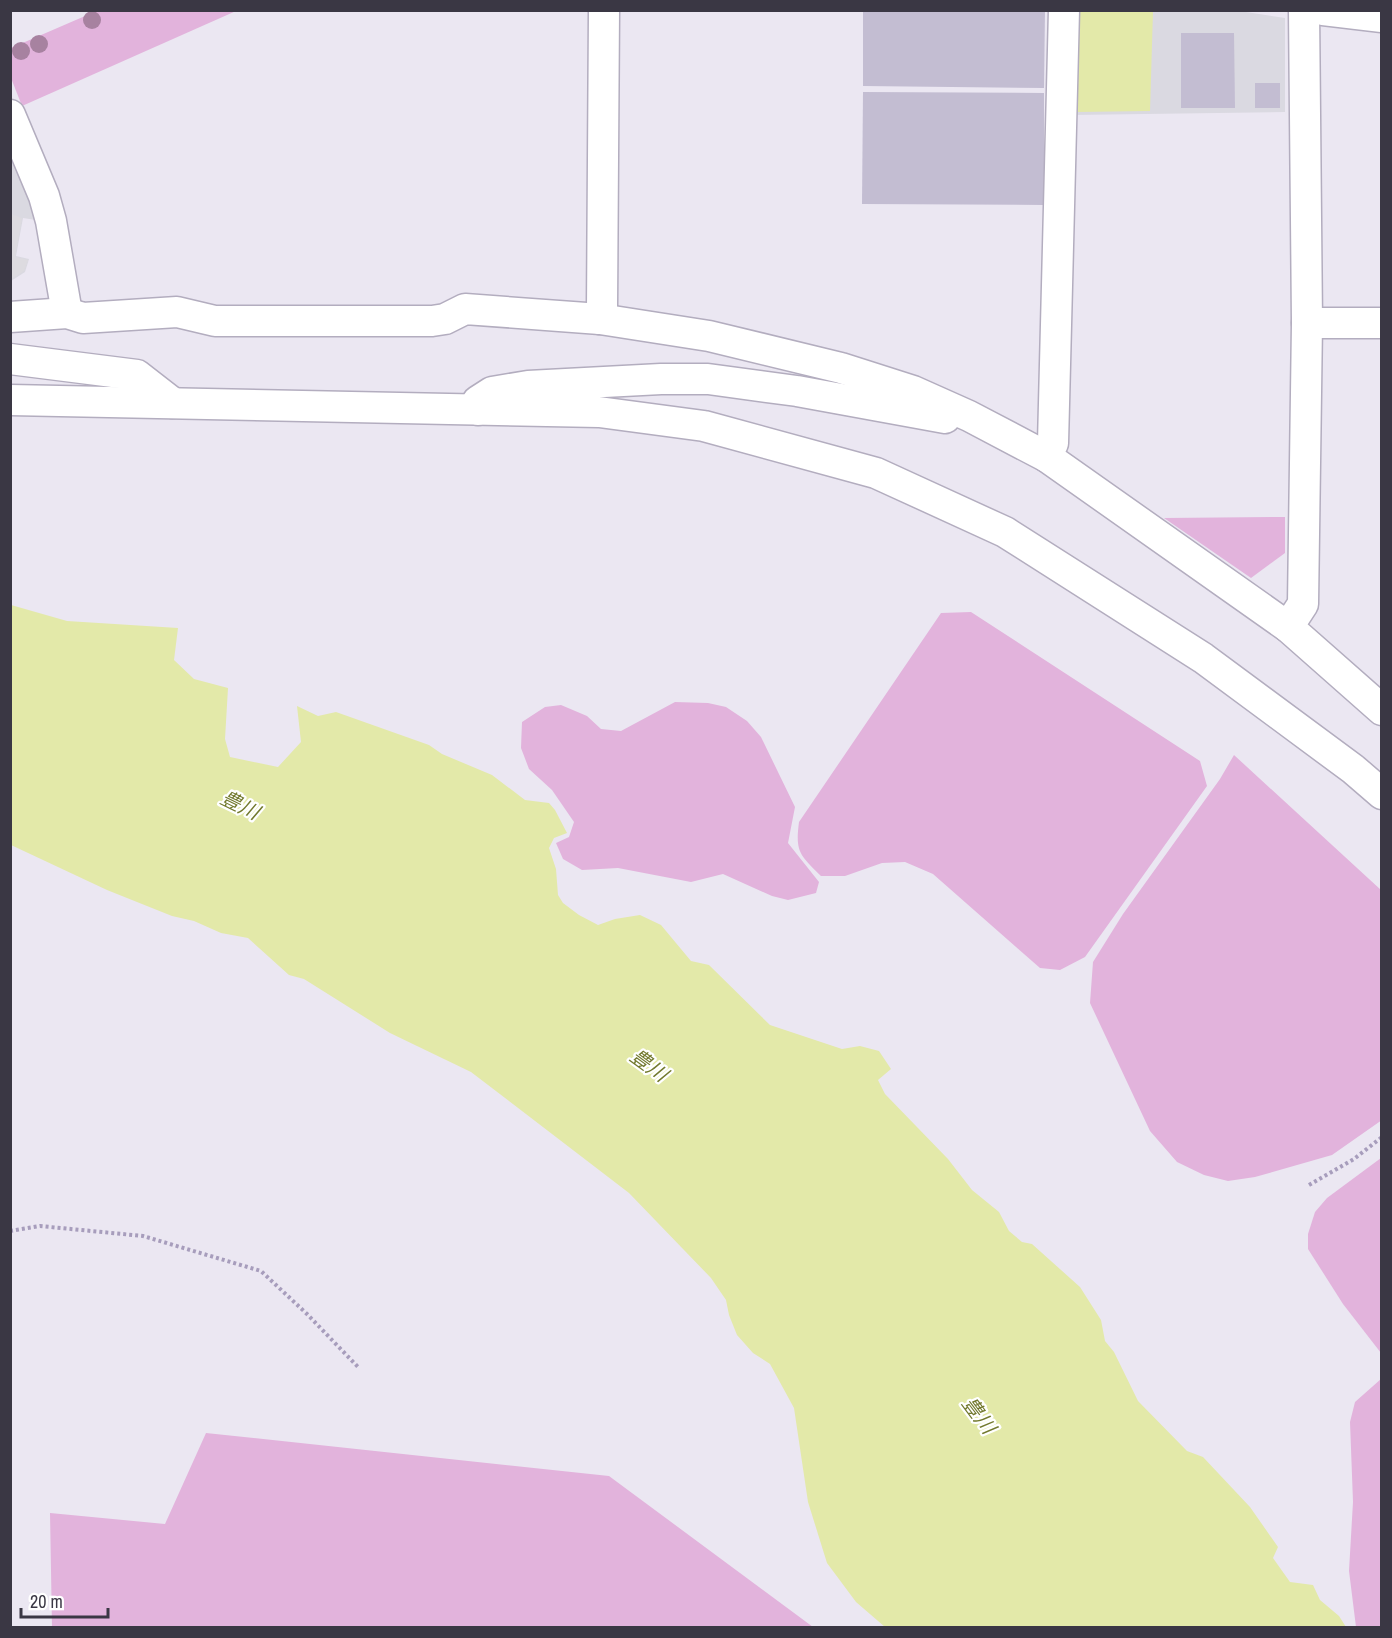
<svg xmlns="http://www.w3.org/2000/svg" width="1392" height="1638" viewBox="0 0 1392 1638" font-family="'Archivo Narrow','Noto Sans JP',sans-serif">
  <style>
    .industrial { fill: #dad9e1 }
    .green { fill: #e2b3dc }
    .parking { fill: #dddbe0 }
    .water { fill: #e3e9a9 }
    .building { fill: #c3bdd2 }
    .lines { fill: none; stroke-linecap: round; stroke-linejoin: round }
    .minor-casing { stroke: #b3adbf; stroke-width: 33 }
    .path { stroke: #a79dbc; stroke-width: 4; stroke-dasharray: 3 3; stroke-linecap: butt }
    .minor { stroke: #fff; stroke-width: 30 }
    .tree { fill: #a782a0 }
    .labels { text-anchor: middle; stroke-width: 4.5; stroke-linejoin: round; paint-order: stroke }
    .water-label { font-size: 20px; font-style: italic; fill: #72792e; stroke: #fff }
  </style>
  <rect width="100%" height="100%" fill="#ebe7f2"/>
  <g class="industrial">
    <polygon points="1233,10 1285,18 1285,112 1072,115 1074,11"/>
    <polygon points="10,147 36,212 36,220 23,218 16,256 29,259 25,272 11,281"/>
  </g>
  <g class="green">
    <polygon points="99,10 236,10 236,11 22,106 11,78 11,48"/>
    <polygon points="1285,517 1285,553 1251,578 1164,518"/>
    <path d="M971,612L1200,761L1207,786L1085,957L1060,970L1040,968L933,874L905,862L882,863L845,876H821C800,855 795,852 799,822L941,613Z"/>
    <polygon points="675,702 708,703 726,707 747,721 761,737 795,807 788,843 819,882 816,893 788,900 772,896 723,874 691,882 618,868 582,870 563,859 556,843 569,837 574,822 552,790 529,769 521,748 522,722 545,707 561,705 587,716 601,729 621,731"/>
    <polygon points="1234,755 1381,890 1382,1120 1332,1155 1255,1177 1228,1181 1204,1175 1177,1162 1150,1131 1090,1003 1093,962 1123,914 1220,779"/>
    <polygon points="1381,1158 1381,1353 1343,1304 1308,1249 1308,1234 1315,1212 1327,1198"/>
    <polygon points="1381,1379 1381,1627 1356,1627 1349,1571 1353,1502 1350,1422 1355,1402"/>
    <polygon points="206,1433 609,1476 813,1627 52,1627 50,1513 165,1524"/>
  </g>
  <polygon class="parking" points="11,214 22,218 15,257 28,260 24,271 11,279"/>
  <g class="water">
    <polygon points="1078,11 1153,11 1150,111 1076,112"/>
    <polygon points="11,605 67,621 178,628 174,660 194,679 228,688 225,739 230,757 278,767 301,742 297,706 318,716 336,712 429,745 442,754 492,775 525,800 549,803 555,810 567,833 554,838 549,848 556,869 558,895 563,903 579,915 598,925 615,919 640,915 661,925 691,961 709,965 770,1025 842,1049 860,1046 879,1051 891,1069 878,1080 885,1094 948,1159 972,1190 999,1212 1009,1231 1022,1242 1032,1244 1080,1287 1101,1320 1105,1341 1114,1352 1138,1401 1187,1451 1203,1457 1250,1507 1278,1547 1273,1558 1290,1582 1313,1585 1320,1600 1339,1616 1346,1627 885,1627 856,1602 827,1563 808,1502 794,1408 770,1364 753,1353 737,1335 729,1315 726,1300 711,1278 629,1193 471,1072 390,1033 304,979 289,975 248,938 221,933 194,921 172,916 107,890 11,845"/>
  </g>
  <g class="building">
    <polygon points="863,10 1045,10 1044,88 863,86"/>
    <polygon points="1181,33 1234,33 1235,108 1181,108"/>
    <rect x="1255" y="83" width="25" height="25"/>
    <polygon points="863,92 1044,93 1044,205 862,204"/>
  </g>
  <g class="lines">
    <defs>
      <g id="minor">
        <polyline points="1064,10 1053,443 1047,457 1288,627"/>
        <polyline points="1304,10 1307,323 1303,604 1288,627 1382,710"/>
        <polyline points="1323,10 1382,17"/>
        <polyline points="10,115 44,196 51,221 67,313"/>
        <polyline points="10,317 67,313 83,318 177,312 215,321 432,321 445,319 465,309 600,319 709,336 841,368 913,391 969,416 1047,457"/>
        <polyline points="600,319 602,309 604,10"/>
        <polyline points="1307,323 1382,323"/>
        <polyline points="10,359 137,375 173,403"/>
        <polyline points="10,400 599,412 704,426 876,473 1005,532 1203,658 1353,769 1382,794"/>
        <polyline points="478,410 478,401 492,392 528,386 661,379 708,379 797,391 945,418"/>
      </g>
    </defs>
    <use href="#minor" class="minor-casing"/>
    <g class="path">
      <polyline points="1309,1185 1354,1159 1382,1137"/>
      <polyline points="10,1231 40,1226 143,1236 261,1271 307,1314 358,1367"/>
    </g>
    <use href="#minor" class="minor"/>
  </g>
  <g class="tree">
    <circle cx="92" cy="20" r="9"/>
    <circle cx="39" cy="44" r="9"/>
    <circle cx="21" cy="51" r="9"/>
  </g>
  <g class="labels">
    <g class="water-label">
      <text transform="translate(240 805) rotate(26)" y="7">豊川</text>
      <text transform="translate(649 1065) rotate(36)" y="7">豊川</text>
      <text transform="translate(979 1415) rotate(53)" y="7">豊川</text>
    </g>
  </g>
  <rect width="1392" height="1638" fill="none" stroke="#3a3744" stroke-width="24"/>
  <path d="M21 1608v9h87v-9" fill="none" stroke="#3a3744" stroke-width="3"/>
  <text x="30" y="1608" font-size="18" fill="#3a3744" stroke="#ffffff" stroke-width="4.5" paint-order="stroke">20 m</text>
</svg>
